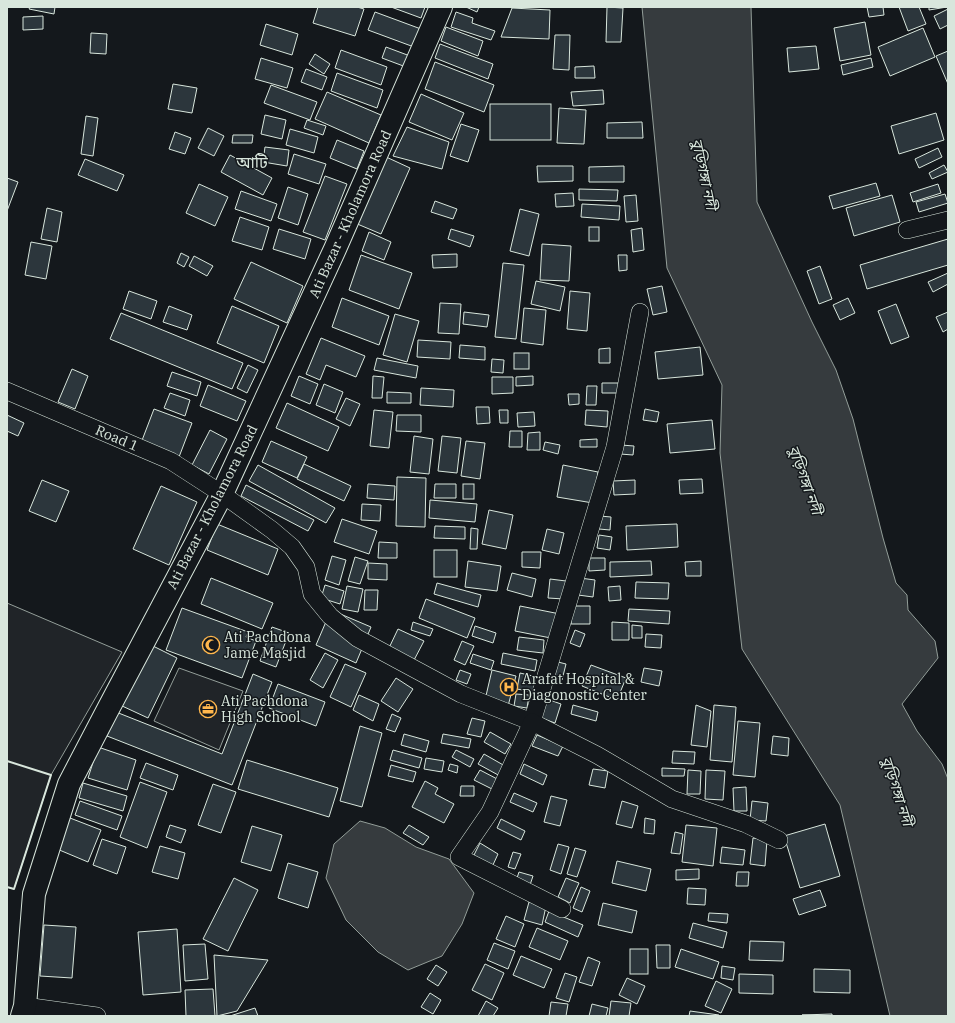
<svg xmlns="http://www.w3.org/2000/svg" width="955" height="1023" viewBox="0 0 955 1023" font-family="'IBM Plex Serif','Noto Sans Bengali',serif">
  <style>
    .green { fill: #202428; stroke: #939e99 }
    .water { fill: #363b3e; stroke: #939e99 }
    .building { fill: #2c363c; stroke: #d8e6dc }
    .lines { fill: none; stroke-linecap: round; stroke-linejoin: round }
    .minor-casing { stroke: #d8e6dc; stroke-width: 18 }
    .secondary-casing { stroke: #d8e6dc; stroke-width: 24 }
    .minor { stroke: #14181c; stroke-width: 17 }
    .secondary { stroke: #14181c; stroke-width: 22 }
    .wall { stroke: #d8e6dc; stroke-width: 2 }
    .labels { text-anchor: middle; stroke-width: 3; stroke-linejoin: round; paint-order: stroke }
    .street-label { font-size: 14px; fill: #d8e6dc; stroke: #14181c }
    .poi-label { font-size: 14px; fill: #d8e6dc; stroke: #14181c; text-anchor: start }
    .water-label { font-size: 15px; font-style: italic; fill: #d8e6dc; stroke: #14181c }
    .quarter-label { font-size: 16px; fill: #d8e6dc; stroke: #14181c }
  </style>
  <rect width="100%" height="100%" fill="#14181c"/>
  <g class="green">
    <polygon points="7,603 122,652 51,775 14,889 7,887"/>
    <polygon points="179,668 243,691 219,750 154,721"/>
  </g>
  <g class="water">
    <polygon points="642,7 751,7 757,202 812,322 836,370 853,419 883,538 896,583 907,595 908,610 935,641 938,658 902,704 917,731 942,764 948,779 948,1016 890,1016 840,805 742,649 720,453 722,385 667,268"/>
    <polygon points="360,821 385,828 416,847 449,859 474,893 462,924 442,956 408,970 378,952 346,920 326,878 334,844"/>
  </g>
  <g class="building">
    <polygon points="30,7 55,7 54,14 29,9"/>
    <polygon points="318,7 357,7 364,9 355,36 313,23"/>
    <polygon points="391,7 425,7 421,18"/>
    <polygon points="466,7 479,7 477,12"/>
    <polygon points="607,7 623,8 621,42 606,42"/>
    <polygon points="867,7 883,7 884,15 869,17"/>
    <polygon points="899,7 919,7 926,24 908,31"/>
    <polygon points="929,7 947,7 929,10"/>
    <polygon points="512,8 550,10 549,39 501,37"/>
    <polygon points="948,9 948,25 940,29 934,16"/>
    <polygon points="375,12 421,29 414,47 368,30"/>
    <polygon points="456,12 473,18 472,23 495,31 491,40 451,27"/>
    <polygon points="43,16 43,29 23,30 23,17"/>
    <polygon points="865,22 871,55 840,61 834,28"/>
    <polygon points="266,24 298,34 292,55 260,45"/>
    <polygon points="446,27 483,41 478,56 441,41"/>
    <polygon points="923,28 935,57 890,76 878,47"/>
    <polygon points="91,33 107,34 106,54 90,53"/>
    <polygon points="555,35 570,35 569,70 553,69"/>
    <polygon points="440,44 493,64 488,79 435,58"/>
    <polygon points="816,46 819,69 789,72 787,48"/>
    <polygon points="386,47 410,56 406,67 382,58"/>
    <polygon points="341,50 387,67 381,85 335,68"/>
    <polygon points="948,51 948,84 936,56"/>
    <polygon points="315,54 330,64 324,74 309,64"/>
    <polygon points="261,58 293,68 287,88 255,79"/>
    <polygon points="871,58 873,67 843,75 841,65"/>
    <polygon points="435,62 494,85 484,112 425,89"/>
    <polygon points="594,66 595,78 575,78 575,67"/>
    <polygon points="306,69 327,77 322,90 301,82"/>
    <polygon points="337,73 383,90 377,108 331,91"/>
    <polygon points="173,84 197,88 192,113 168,109"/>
    <polygon points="271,85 317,102 310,120 264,103"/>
    <polygon points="603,90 604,104 573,106 571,92"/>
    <polygon points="327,92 381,115 369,143 315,119"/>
    <polygon points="421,94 464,113 452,140 409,122"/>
    <rect x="490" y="104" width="61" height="36"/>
    <polygon points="559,108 586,110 584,144 557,143"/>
    <polygon points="936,113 944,140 899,154 891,126"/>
    <polygon points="265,115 286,120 282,139 261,134"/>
    <polygon points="86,116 98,118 93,156 81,154"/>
    <polygon points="307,120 326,126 323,135 304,128"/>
    <polygon points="642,122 643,138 607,138 607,123"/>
    <polygon points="461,124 479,130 468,162 450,156"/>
    <polygon points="407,127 449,142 442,169 393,156"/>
    <polygon points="208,128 224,136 214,156 198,148"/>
    <polygon points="290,129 318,137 314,153 286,145"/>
    <polygon points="175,132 191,138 185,154 169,149"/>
    <polygon points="233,135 253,135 252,143 232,143"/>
    <polygon points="337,140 364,151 357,169 330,158"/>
    <polygon points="265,147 289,150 287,166 263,162"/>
    <polygon points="938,148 942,157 919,168 915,159"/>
    <polygon points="294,154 326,164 319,184 288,174"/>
    <polygon points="230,155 272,178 263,195 221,172"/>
    <polygon points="384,156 410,168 381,234 355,223"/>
    <polygon points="85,159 124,175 117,191 78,175"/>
    <polygon points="944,165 948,172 932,179 929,173"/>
    <polygon points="537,166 573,166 573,181 538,182"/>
    <polygon points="624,166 624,182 589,182 589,167"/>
    <polygon points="325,176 347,184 325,240 303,232"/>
    <polygon points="7,178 18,182 7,211"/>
    <polygon points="876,183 880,196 833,209 829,196"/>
    <polygon points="199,184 228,197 215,226 186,213"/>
    <polygon points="938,184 941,193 913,202 910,193"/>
    <polygon points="288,187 308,194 298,225 278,218"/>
    <polygon points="579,189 618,190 617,201 579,200"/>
    <polygon points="241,191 277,204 271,221 235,209"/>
    <polygon points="573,193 574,206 556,207 555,194"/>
    <polygon points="945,194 948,203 919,212 916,202"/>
    <polygon points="636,195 638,221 626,222 624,196"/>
    <polygon points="892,195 900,222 854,236 846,208"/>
    <polygon points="435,201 457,209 453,219 431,212"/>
    <polygon points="582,204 620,206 619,220 581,217"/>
    <polygon points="47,208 62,212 57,242 41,239"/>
    <polygon points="520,209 539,214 529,256 510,251"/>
    <polygon points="240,217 269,227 262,250 232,241"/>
    <rect x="589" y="227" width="10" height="14"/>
    <polygon points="642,228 644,250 633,252 631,230"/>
    <polygon points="279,229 311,239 305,259 273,249"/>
    <polygon points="451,229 474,236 470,247 448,239"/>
    <polygon points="369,232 391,242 384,260 362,251"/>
    <polygon points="948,239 948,265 867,289 860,265"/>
    <polygon points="31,242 52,246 46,279 25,275"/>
    <polygon points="542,244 571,246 569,281 540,280"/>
    <polygon points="181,253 189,257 184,267 177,263"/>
    <polygon points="457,254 457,267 433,268 432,255"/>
    <polygon points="361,255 412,273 399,309 349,290"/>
    <polygon points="618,255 627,255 627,270 619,271"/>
    <polygon points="194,256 213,266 207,276 189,266"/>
    <polygon points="251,262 303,286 287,323 234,299"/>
    <polygon points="503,263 524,265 516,339 495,337"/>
    <polygon points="820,266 832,299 819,304 807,271"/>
    <polygon points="948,273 948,284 933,292 928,282"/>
    <polygon points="536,281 565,287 560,311 531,304"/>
    <polygon points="662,286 667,312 653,315 647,289"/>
    <polygon points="129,291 157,301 151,319 123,309"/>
    <polygon points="570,291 590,293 587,331 567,329"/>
    <polygon points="342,298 389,316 379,345 332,327"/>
    <polygon points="848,298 855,313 840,320 833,305"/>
    <polygon points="440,303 461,304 459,334 438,333"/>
    <polygon points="896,304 909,337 891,344 878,311"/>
    <polygon points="169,306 192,315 187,330 163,322"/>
    <polygon points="232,306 279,326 264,363 217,343"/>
    <polygon points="524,308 546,310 543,345 521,342"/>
    <polygon points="464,312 489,315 487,327 463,324"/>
    <polygon points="948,312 948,329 943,332 936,317"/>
    <polygon points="121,313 243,363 232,389 110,339"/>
    <polygon points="395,314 419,321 407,362 383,355"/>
    <polygon points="321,338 365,356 356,377 326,365 320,380 306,374"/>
    <polygon points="418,340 451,342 450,359 417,357"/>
    <polygon points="460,345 485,347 485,360 459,358"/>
    <polygon points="700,347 703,375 658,379 655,352"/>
    <polygon points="610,348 610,363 599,363 599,349"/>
    <rect x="514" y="353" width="15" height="16"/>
    <polygon points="377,358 418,366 416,378 374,370"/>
    <polygon points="492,359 504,360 503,373 491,372"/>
    <polygon points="248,365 258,370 247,393 237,388"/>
    <polygon points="72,369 88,376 75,409 58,402"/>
    <polygon points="172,372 201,382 197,396 167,386"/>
    <polygon points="299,376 318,384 310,404 291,396"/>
    <polygon points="373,376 384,377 382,398 372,398"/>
    <polygon points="533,376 533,385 516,386 516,377"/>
    <polygon points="492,377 513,377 513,393 492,394"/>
    <polygon points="602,383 622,383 621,393 602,393"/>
    <polygon points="324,384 343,392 335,413 316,405"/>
    <polygon points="208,385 246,401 237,421 200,406"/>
    <polygon points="587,386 597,386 596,405 586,405"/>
    <polygon points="421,388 454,390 453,407 420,405"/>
    <polygon points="387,392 411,393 411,403 387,403"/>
    <polygon points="170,393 190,400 185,416 164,408"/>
    <polygon points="568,394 579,394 579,404 569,405"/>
    <polygon points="346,398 360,404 350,426 336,419"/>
    <polygon points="287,403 339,427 328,451 276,428"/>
    <polygon points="476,407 489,407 490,423 477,424"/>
    <polygon points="154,409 192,423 179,457 141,443"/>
    <polygon points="645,409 659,412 657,422 643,420"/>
    <polygon points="374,410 393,412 389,448 370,446"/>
    <polygon points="499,410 508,410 508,423 500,423"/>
    <polygon points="586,410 608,411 607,427 585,425"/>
    <polygon points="534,412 535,426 518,427 517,413"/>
    <polygon points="7,415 24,423 18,436 7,431"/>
    <polygon points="397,415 421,415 421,432 396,431"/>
    <polygon points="712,420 715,449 670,453 667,424"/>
    <polygon points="210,430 227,439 209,474 192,465"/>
    <polygon points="510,431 522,431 522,447 509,447"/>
    <polygon points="540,432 540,450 527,450 528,433"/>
    <polygon points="414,436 433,439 429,474 410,472"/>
    <polygon points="442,436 461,438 457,473 438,471"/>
    <polygon points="597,439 597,447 580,447 580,440"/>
    <polygon points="271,441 307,457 297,478 262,462"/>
    <polygon points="466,441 485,443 480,479 461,476"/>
    <polygon points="545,442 560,445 558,454 543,450"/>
    <polygon points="621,445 634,446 633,455 620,454"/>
    <polygon points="304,464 351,486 344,501 297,479"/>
    <polygon points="258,465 335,508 326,523 249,481"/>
    <polygon points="563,465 598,472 593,503 557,497"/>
    <polygon points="397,477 426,478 425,527 396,526"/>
    <polygon points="702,479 703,493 680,494 679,480"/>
    <polygon points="42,480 69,491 56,522 29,511"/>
    <polygon points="635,480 635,494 614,495 613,481"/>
    <polygon points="368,484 395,486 394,500 367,498"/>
    <polygon points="435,484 456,484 456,498 434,498"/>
    <rect x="463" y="484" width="11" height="15"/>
    <polygon points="246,485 314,520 308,531 241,496"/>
    <polygon points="161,486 197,502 169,565 133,549"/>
    <polygon points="430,500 477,504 475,522 429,518"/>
    <polygon points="362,504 381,505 380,521 361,520"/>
    <polygon points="489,510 513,515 506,549 482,544"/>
    <polygon points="600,516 611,517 610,530 599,529"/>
    <polygon points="342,519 377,531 369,554 334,542"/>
    <polygon points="217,524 278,549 268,575 207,550"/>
    <polygon points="677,524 678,547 627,550 626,526"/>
    <polygon points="435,526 465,527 465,539 434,538"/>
    <polygon points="471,528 478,529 477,549 470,549"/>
    <polygon points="547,529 564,533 559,554 542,550"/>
    <polygon points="599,535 612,537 610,550 597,548"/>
    <polygon points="379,542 397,543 397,558 378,558"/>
    <rect x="434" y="550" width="23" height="27"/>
    <polygon points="522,552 541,552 540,568 522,567"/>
    <polygon points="332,556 346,560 339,585 325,580"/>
    <polygon points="355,557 368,561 360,584 348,581"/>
    <polygon points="589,558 605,558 605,570 589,571"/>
    <polygon points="468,561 501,566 497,591 465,587"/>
    <polygon points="651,561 652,575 610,577 610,562"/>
    <polygon points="701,561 701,576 686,576 685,562"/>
    <polygon points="368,563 387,564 387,580 368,579"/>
    <polygon points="512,573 536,579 532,597 507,590"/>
    <polygon points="211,578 273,603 262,629 201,604"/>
    <polygon points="580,578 595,580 593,597 578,595"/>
    <polygon points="550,579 566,581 564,599 548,598"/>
    <polygon points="636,582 669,583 668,599 635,598"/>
    <polygon points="437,583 481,595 478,607 434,594"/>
    <polygon points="325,585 344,591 340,604 321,598"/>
    <polygon points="347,586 363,589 358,612 342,609"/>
    <polygon points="620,586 621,600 609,601 608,587"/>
    <polygon points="365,590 378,590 377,610 364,610"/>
    <polygon points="426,599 475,618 467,638 419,618"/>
    <polygon points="520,606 560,614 556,639 515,631"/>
    <polygon points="572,606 590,606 590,624 571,624"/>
    <polygon points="182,608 248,632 246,637 256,641 242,678 166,650"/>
    <polygon points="629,609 670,611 669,624 628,621"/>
    <polygon points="331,610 371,627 356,663 316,645"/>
    <polygon points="413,622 433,629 430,636 411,630"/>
    <polygon points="612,622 629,623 629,640 612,640"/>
    <polygon points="632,625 642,626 642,638 632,638"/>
    <polygon points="475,626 496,633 493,643 472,636"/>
    <polygon points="272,627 289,633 276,667 260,661"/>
    <polygon points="398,629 424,641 413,662 388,650"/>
    <polygon points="575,630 585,634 580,647 570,643"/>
    <polygon points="646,634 662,635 661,648 645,647"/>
    <polygon points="519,637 544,640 543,653 517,650"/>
    <polygon points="462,641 474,646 465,665 454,660"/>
    <polygon points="149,644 177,658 148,718 120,705"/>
    <polygon points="325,653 338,660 323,688 310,680"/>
    <polygon points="503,653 537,660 535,671 501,664"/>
    <polygon points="473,654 494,661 491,670 470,663"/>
    <polygon points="558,662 566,664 562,680 554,678"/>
    <polygon points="345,664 366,673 351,707 330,697"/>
    <polygon points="591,665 626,678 617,700 582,686"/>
    <polygon points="644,668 662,671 659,686 641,682"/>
    <polygon points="460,670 471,674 467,684 456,680"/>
    <polygon points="492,670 516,676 508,706 485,700"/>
    <polygon points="520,673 537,677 534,692 517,689"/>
    <polygon points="253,674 272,682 232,785 107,736 116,712 222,754"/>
    <polygon points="396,678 413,689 398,712 381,701"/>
    <polygon points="278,684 325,702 316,726 269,708"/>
    <polygon points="516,694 529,695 527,708 514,706"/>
    <polygon points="359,695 379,704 373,721 353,710"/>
    <polygon points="547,699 561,704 555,723 541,718"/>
    <polygon points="573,705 598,712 596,721 571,714"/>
    <polygon points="696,705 711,711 707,747 691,745"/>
    <polygon points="714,705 736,707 732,762 710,760"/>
    <polygon points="392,714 401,718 395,732 386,729"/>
    <polygon points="472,718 485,721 481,737 467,734"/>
    <polygon points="738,721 760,723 755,777 733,775"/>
    <polygon points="360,726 382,733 362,807 340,801"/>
    <polygon points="490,732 511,744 505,754 484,742"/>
    <polygon points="404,734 429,741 426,752 401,745"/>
    <polygon points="443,734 471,739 469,748 441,743"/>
    <polygon points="537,735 563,746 558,756 532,746"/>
    <polygon points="773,736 789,738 788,756 771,754"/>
    <polygon points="98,747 136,760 127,790 88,778"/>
    <polygon points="393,750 422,758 419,768 390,760"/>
    <polygon points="456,750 474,759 470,767 452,757"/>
    <polygon points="673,751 695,752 694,764 672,763"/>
    <polygon points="484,754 505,766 500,776 478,764"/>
    <polygon points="426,758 444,761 442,772 424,769"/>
    <polygon points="247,760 338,788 329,817 238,789"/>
    <polygon points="146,763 178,775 173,790 140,778"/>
    <polygon points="450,764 458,766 457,773 448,770"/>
    <polygon points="524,764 547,775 543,785 520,774"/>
    <polygon points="391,765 416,772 413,782 388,776"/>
    <polygon points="662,768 685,769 684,776 662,776"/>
    <polygon points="593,769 608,771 605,788 589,785"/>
    <polygon points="480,770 501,781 496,791 474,780"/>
    <polygon points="688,770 701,771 700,794 687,794"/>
    <polygon points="706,770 725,771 723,800 705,799"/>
    <polygon points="425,781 438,788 435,794 454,804 444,823 412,807"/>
    <polygon points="140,782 167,792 147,848 120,837"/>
    <polygon points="83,783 127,796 123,811 79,798"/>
    <polygon points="213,784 236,792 221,833 198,825"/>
    <polygon points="461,786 474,786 474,796 460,796"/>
    <polygon points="746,787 747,811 734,811 733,788"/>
    <polygon points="514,793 537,803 533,812 510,802"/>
    <polygon points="551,796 567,800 560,826 544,822"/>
    <polygon points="80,801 122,816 117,830 75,815"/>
    <polygon points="622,801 638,806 632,828 616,824"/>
    <polygon points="752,801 768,803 766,821 750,820"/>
    <polygon points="70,818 101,830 88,862 57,849"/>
    <polygon points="645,818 655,820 654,834 644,833"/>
    <polygon points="501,819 525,831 521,840 497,828"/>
    <polygon points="825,824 840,876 800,888 784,836"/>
    <polygon points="170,825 186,830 181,843 166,837"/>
    <polygon points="409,825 429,837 423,845 403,833"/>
    <polygon points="686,825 717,828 713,866 682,862"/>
    <polygon points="252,826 282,835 271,871 241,862"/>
    <polygon points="675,832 683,834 680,854 671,853"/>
    <polygon points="753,838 767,840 765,866 750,864"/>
    <polygon points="102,839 126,847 117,874 93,865"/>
    <polygon points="480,843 498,854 492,867 473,857"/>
    <polygon points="558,844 569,847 561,874 550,870"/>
    <polygon points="160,846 185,853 178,879 152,872"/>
    <polygon points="722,847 745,850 743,865 720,863"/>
    <polygon points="575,848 586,851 577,877 567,874"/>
    <polygon points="513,852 521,854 515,869 508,867"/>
    <polygon points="617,861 651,869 646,891 612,883"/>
    <polygon points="288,863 318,872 308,908 278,898"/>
    <polygon points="699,869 699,879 676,880 676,870"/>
    <polygon points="519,872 533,876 527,894 513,890"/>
    <polygon points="737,872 749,872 748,886 736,886"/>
    <polygon points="234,878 258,890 228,951 203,939"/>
    <polygon points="566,878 579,883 570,903 558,897"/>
    <polygon points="581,887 590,891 582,912 573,908"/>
    <polygon points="688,888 706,889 705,905 687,904"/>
    <polygon points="820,890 826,906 799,915 793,899"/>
    <polygon points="529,902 546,906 542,925 524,920"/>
    <polygon points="603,903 637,911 632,933 598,925"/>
    <polygon points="549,911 583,925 578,937 545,922"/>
    <polygon points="709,913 728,914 727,923 708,921"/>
    <polygon points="506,916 524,924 515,947 496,939"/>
    <polygon points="693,923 727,932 723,948 689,938"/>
    <polygon points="44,925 76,927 72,978 40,976"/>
    <polygon points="537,928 568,941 560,960 529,947"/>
    <polygon points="177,929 181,992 143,995 138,932"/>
    <polygon points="750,941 784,942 783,961 749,960"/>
    <polygon points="494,943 515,951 508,969 487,960"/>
    <polygon points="205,944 208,979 185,981 183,945"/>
    <polygon points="656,945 670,945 670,968 657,968"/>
    <rect x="630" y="949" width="18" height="25"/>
    <polygon points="681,949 719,962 713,979 675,967"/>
    <polygon points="214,955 268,960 237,1011 217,1016"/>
    <polygon points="521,956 552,969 544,988 513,975"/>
    <polygon points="588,957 600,962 592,986 579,982"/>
    <polygon points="485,964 504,973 492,1000 472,990"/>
    <polygon points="436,965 447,972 438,986 427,979"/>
    <polygon points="722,966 735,968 733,980 721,978"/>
    <polygon points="814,969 850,970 850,993 814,992"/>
    <polygon points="565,973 577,977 569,1002 556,998"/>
    <polygon points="739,974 773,975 773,994 739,993"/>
    <polygon points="627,978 645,986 637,1004 619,995"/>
    <polygon points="716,981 732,989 721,1013 705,1006"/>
    <polygon points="213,989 215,1016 186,1016 185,990"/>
    <polygon points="430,993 441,1000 433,1014 421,1007"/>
    <polygon points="486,1001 498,1008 493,1016 478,1016"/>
    <polygon points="611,1001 631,1003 629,1016 609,1016"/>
    <polygon points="551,1002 568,1004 566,1016 549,1016"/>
    <polygon points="592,1004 608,1008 606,1016 589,1016"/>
    <polygon points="255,1008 258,1016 230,1016"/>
    <polygon points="690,1011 719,1015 719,1016 689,1016"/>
    <polygon points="832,1014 832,1016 802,1015"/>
  </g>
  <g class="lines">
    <defs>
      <g id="minor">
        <polyline points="907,230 948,220"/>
        <polyline points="7,391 171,461 222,494 272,530 292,547 306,567 312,594 330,616 357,638 461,694 532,722 615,447 640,312"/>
        <polyline points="562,909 459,857 490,812 532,722 597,755 672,799 746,824 779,840"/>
        <polyline points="25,1006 97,1016"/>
      </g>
      <polyline id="secondary" points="22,1016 25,1006 34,894 69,784 106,713 222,494 335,249 441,7"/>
    </defs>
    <use href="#minor" class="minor-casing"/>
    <use href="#secondary" class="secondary-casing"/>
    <use href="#minor" class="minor"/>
    <use href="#secondary" class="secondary"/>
    <polyline class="wall" points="7,761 51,775 14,889 7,887"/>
  </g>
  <defs>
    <symbol id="mosque-ring" viewBox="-11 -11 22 22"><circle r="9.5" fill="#14181c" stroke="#ffb74d" stroke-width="1.5"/><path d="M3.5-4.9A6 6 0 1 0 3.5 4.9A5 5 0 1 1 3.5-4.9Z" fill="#ffb74d"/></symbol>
    <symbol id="hospital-ring" viewBox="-11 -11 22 22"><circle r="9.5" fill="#14181c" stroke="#ffb74d" stroke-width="1.5"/><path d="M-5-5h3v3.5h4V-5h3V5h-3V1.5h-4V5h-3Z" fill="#ffb74d"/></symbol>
    <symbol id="office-ring" viewBox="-11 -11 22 22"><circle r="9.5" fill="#14181c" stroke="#ffb74d" stroke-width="1.5"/><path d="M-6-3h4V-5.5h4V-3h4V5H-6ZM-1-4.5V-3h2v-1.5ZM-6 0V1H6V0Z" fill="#ffb74d"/></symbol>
  </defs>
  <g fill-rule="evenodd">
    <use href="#mosque-ring" x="201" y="635" width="20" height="20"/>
    <use href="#hospital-ring" x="499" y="677" width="20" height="20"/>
    <use href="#office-ring" x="198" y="699" width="20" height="20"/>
  </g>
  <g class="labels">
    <g class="street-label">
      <text transform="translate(350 214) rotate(-66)" y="5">Ati Bazar - Kholamora Road</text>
      <text transform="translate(117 438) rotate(23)" y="5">Road 1</text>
      <text transform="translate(212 507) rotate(-63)" y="5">Ati Bazar - Kholamora Road</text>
    </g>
    <g class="poi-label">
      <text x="224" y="642">Ati Pachdona<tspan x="224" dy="16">Jame Masjid</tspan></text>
      <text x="522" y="684">Arafat Hospital &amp;<tspan x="522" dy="16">Diagonostic Center</tspan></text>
      <text x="221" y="706">Ati Pachdona<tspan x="221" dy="16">High School</tspan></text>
    </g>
    <g class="water-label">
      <text transform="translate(704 174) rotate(78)" y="5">বুড়িগঙ্গা নদী</text>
      <text transform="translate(805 480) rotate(70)" y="5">বুড়িগঙ্গা নদী</text>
      <text transform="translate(897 791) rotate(72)" y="5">বুড়িগঙ্গা নদী</text>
    </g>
    <g class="quarter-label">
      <text x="252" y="168">আটি</text>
    </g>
  </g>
  <rect width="955" height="1023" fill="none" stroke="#d8e6dc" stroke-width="16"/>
</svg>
